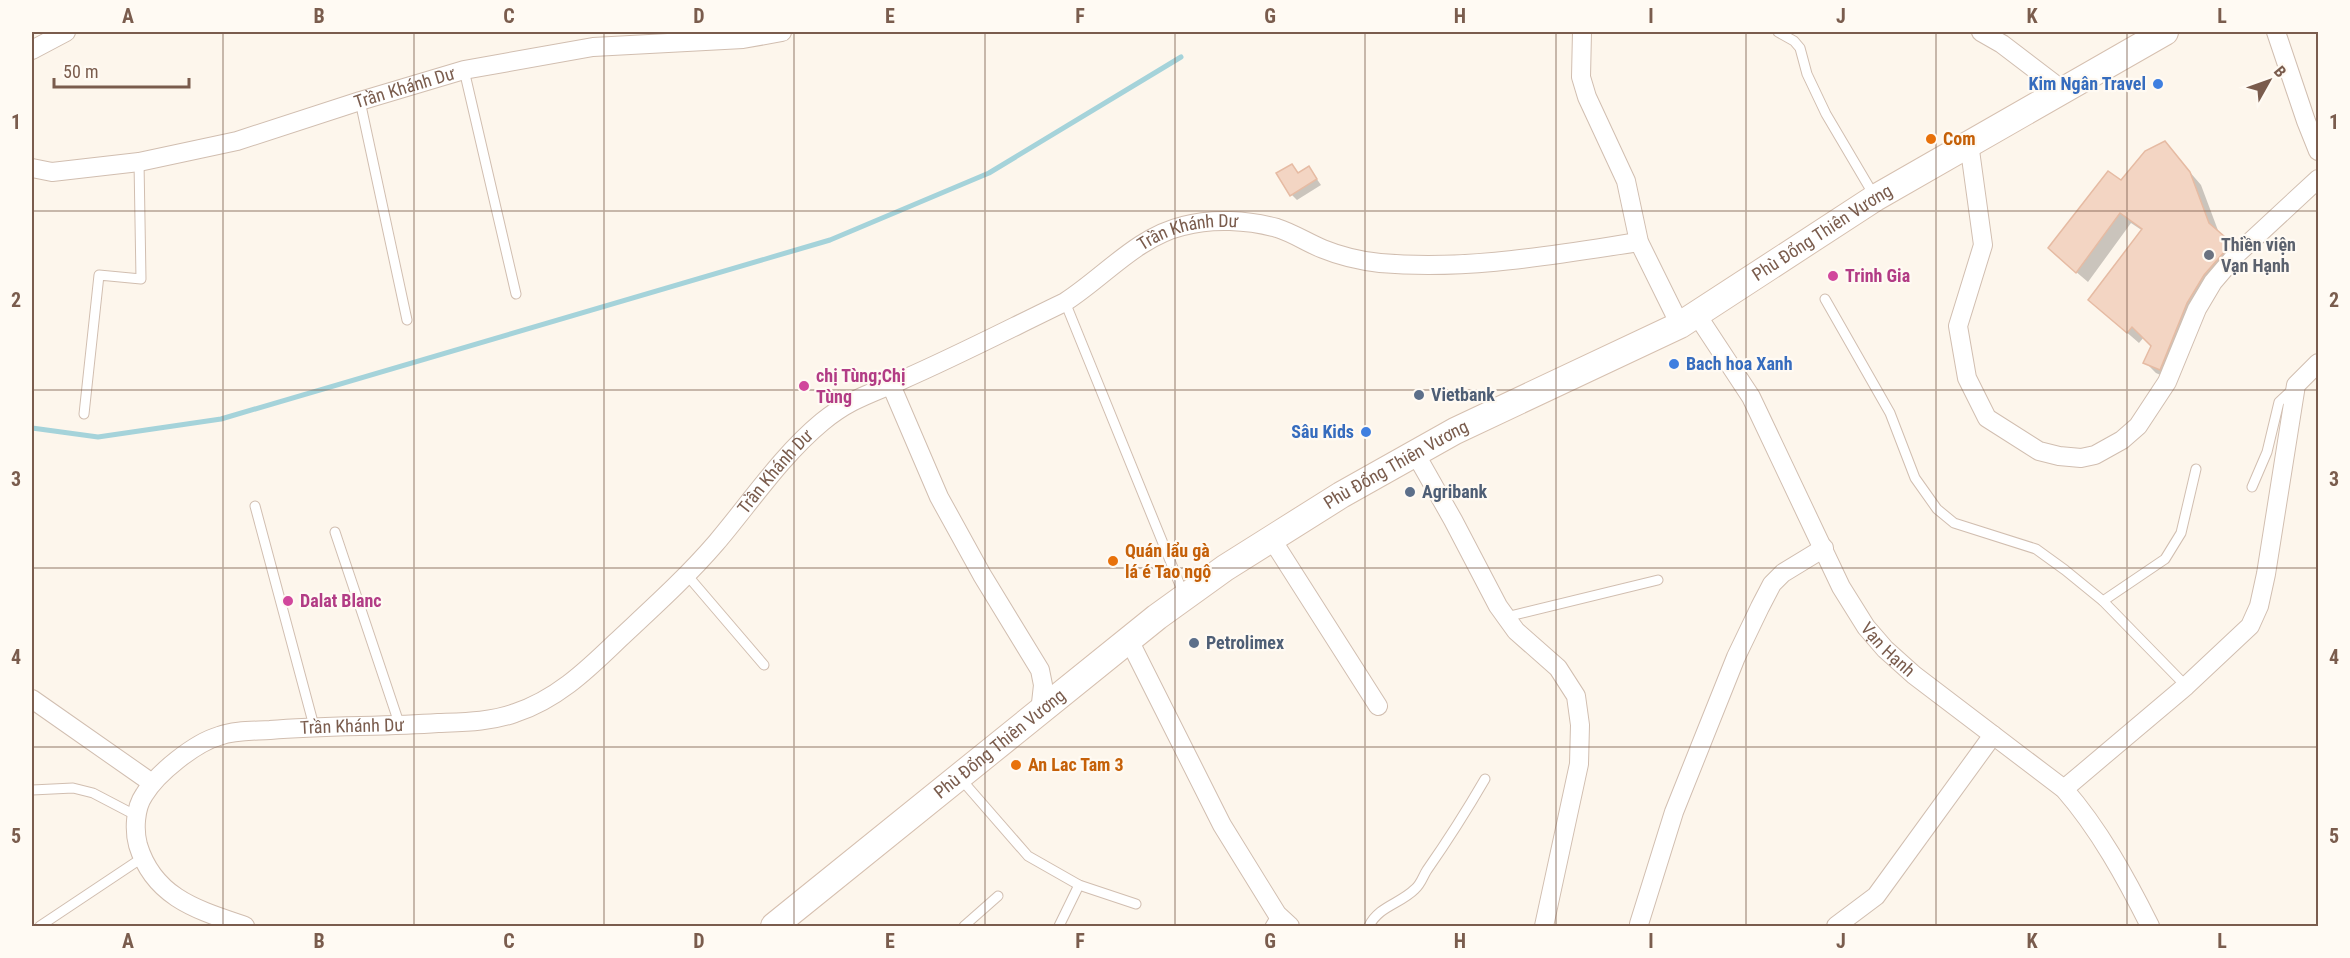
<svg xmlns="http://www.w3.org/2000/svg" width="2350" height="958" viewBox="0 0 2350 958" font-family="'Roboto Condensed',sans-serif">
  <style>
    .shadow { fill: #0003 }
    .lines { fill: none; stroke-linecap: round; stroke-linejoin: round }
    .stream { stroke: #a5d3da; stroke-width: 5 }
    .building { fill: #f3d5c3; stroke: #e6bba3; stroke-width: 1.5 }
    .service-casing { stroke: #d1beb0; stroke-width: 11 }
    .minor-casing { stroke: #d1beb0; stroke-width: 20 }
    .secondary-casing { stroke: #d6c0b0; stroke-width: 28 }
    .service { stroke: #fff; stroke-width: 9 }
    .minor { stroke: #fff; stroke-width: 18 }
    .secondary { stroke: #fff; stroke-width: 26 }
    .grid { fill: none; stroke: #7a5c4d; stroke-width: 1.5; stroke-opacity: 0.55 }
    .shop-dot { fill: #3f7fe0; stroke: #fffaf3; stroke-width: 2 }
    .food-dot { fill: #e8710a; stroke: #fffaf3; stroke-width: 2 }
    .worship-dot { fill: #6b7280; stroke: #fffaf3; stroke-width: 2 }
    .hotel-dot { fill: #d1479c; stroke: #fffaf3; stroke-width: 2 }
    .service-dot { fill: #5c6f8a; stroke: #fffaf3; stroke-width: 2 }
    .labels { text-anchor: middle; stroke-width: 4.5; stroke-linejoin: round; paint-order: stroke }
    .shop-label { font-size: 18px; font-weight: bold; fill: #366cbe; stroke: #fffaf3; text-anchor: end }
    .street-label { font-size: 18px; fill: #7a5c4d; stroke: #fffaf3 }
    .food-label { font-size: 18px; font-weight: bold; fill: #c56008; stroke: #fffaf3; text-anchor: start }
    .worship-label { font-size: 18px; font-weight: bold; fill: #5b616d; stroke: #fffaf3; text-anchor: start }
    .hotel-label { font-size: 18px; font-weight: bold; fill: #b23c85; stroke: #fffaf3; text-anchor: start }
    .service-label { font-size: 18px; font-weight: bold; fill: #4e5e75; stroke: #fffaf3; text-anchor: start }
    .neatline { fill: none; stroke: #7a5c4d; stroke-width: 2 }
    .grid-label { font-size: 20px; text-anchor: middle; font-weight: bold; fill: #7a5c4d }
  </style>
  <rect width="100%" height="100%" fill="#fdf6ec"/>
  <g class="shadow">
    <polygon points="2165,143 2201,185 2219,233 2242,255 2215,286 2171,380 2156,373 2145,362 2153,346 2144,337 2139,343 2101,310 2143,231 2131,223 2088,282 2061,259 2121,182"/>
    <polygon points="1292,166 1299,174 1309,168 1321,185 1297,200 1292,195"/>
  </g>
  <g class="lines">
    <polyline class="stream" points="32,428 98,437 221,419 830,240 989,173 1181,57"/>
  </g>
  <g class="building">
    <polygon points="2165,141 2190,172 2209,223 2232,243 2204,275 2187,303 2160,370 2143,363 2151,346 2132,327 2127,333 2088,300 2142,229 2120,213 2076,273 2048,248 2108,171 2121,180 2145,151"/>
    <polygon points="1292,164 1298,173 1309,166 1317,179 1290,196 1276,173"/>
  </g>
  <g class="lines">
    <defs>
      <g id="service">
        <polyline points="1778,32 1794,41 1800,48 1807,74 1826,114 1875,197"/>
        <polyline points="464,70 516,294"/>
        <polyline points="360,101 407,320"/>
        <polyline points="1825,299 1890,413 1915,478 1937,509 1954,523 2036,549 2065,570 2103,601 2186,686"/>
        <polyline points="1065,302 1184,595"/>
        <polyline points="84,414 99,275 141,279 139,162"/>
        <polyline points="2252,487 2267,452 2279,402 2293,389"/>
        <polyline points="255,506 314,726"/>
        <polyline points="335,532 400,726"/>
        <polyline points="687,575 764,665"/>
        <polyline points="2103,601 2165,559 2181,533 2196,469"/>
        <polyline points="1506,617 1658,580"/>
        <polyline points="960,778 1028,856 1079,885 1136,904"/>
        <polyline points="32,790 73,788 93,793 137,816"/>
        <polyline points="40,926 142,858"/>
        <polyline points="964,926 998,896"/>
        <polyline points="1059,926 1079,885"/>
        <polyline points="1270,926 1277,914"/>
        <path d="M1369,926C1379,906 1400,904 1415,889C1421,884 1423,876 1427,870C1448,840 1467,810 1485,779"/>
      </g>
      <g id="minor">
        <polyline points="1582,32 1581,77 1587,97 1626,181 1639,242 1680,325"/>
        <polyline points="1981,32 2002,44 2061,89"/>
        <polyline points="2276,32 2306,121 2318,151"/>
        <polyline points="32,50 66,32"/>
        <polyline points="1969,143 1983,245 1958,326 1967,378 1987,418 2039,451 2059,456 2081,458 2095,455 2122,440 2138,426 2167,382 2197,309 2213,282 2237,254 2318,179"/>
        <path id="s1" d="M32,168L52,172L139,162L237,141L360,101L464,70L593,47L743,39L782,32"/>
        <path id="s2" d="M1697,315L1751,397L1841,587L1866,627L1885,649L1914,675L2064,789C2099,829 2126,878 2150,926"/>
        <polyline points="891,385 939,497 982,575 1040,670 1043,685 1040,712"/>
        <polyline points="1415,453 1453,520 1498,606 1516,631 1558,668 1576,696 1580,725 1579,764 1544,926"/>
        <polyline points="1271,538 1378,706"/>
        <polyline points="1129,640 1222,825 1277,914 1290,926"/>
        <polyline points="32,699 152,783"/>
        <polyline points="2064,789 2186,686 2250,626 2259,606 2266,574 2296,385 2318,363"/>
        <polyline points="1639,924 1674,812 1736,657 1760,607 1772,584 1783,573 1824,548"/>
        <path id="s3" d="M245,926C198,910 154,898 138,845C134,830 135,808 144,795C157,773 195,743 219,736C235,730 254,731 270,730C326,725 382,727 438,723C464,722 490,722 515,713C555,700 585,672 615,643C649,611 685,579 716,543C750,503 781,456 822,422C850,399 870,394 902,380C957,356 1011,328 1065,302C1104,277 1137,237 1183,226C1212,218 1248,220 1277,228C1293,233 1308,243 1323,249C1340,256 1362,261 1380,263C1467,271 1553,255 1639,242"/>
        <polyline points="1836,926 1876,896 1993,735"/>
      </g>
      <g id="secondary">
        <path id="s4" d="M774,926L1157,617L1225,568L1341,495L1455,431L1680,325L1875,198L2165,32"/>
      </g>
    </defs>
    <use href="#service" class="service-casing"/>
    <use href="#minor" class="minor-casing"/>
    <use href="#secondary" class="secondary-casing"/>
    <use href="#service" class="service"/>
    <use href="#minor" class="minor"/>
    <use href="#secondary" class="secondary"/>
  </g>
  <path class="grid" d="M223,32V926M414,32V926M604,32V926M794,32V926M985,32V926M1175,32V926M1365,32V926M1556,32V926M1746,32V926M1936,32V926M2127,32V926M32,211H2318M32,390H2318M32,568H2318M32,747H2318"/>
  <g class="shop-dot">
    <circle cx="2158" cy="84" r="6"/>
    <circle cx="1674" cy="364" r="6"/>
    <circle cx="1366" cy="432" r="6"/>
  </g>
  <g class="food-dot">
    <circle cx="1931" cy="139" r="6"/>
    <circle cx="1113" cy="561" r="6"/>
    <circle cx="1016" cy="765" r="6"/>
  </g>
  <circle class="worship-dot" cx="2209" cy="255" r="6"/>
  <g class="hotel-dot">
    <circle cx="1833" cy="276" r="6"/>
    <circle cx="804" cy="386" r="6"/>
    <circle cx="288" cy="601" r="6"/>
  </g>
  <g class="service-dot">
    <circle cx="1419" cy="395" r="6"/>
    <circle cx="1410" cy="492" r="6"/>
    <circle cx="1194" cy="643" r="6"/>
  </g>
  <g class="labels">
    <g class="shop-label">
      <text x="2146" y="90">Kim Ngân Travel</text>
      <text x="1686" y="370" text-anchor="start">Bach hoa Xanh</text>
      <text x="1354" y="438">Sâu Kids</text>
    </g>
    <g class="street-label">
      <text dy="6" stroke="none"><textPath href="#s1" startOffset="384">Trần Khánh Dư</textPath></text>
      <text dy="6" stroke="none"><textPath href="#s4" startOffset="1262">Phù Đổng Thiên Vương</textPath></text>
      <text dy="6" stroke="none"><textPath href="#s3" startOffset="1430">Trần Khánh Dư</textPath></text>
      <text dy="6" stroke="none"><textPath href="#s4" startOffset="776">Phù Đổng Thiên Vương</textPath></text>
      <text dy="6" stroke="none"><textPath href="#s3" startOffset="945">Trần Khánh Dư</textPath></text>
      <text dy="6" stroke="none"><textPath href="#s2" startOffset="387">Vạn Hạnh</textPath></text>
      <text dy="6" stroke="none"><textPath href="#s3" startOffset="423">Trần Khánh Dư</textPath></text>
      <text dy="6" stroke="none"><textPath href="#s4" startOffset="290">Phù Đổng Thiên Vương</textPath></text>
    </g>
    <g class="food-label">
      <text x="1943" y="145">Com</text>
      <text x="1125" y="557">Quán lẩu gà<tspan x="1125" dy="21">lá é Tao ngộ</tspan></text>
      <text x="1028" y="771">An Lac Tam 3</text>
    </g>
    <g class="worship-label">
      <text x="2221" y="251">Thiền viện<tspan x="2221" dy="21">Vạn Hạnh</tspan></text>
    </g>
    <g class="hotel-label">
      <text x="1845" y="282">Trinh Gia</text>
      <text x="816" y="382">chị Tùng;Chị<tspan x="816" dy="21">Tùng</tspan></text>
      <text x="300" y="607">Dalat Blanc</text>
    </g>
    <g class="service-label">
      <text x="1431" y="401">Vietbank</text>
      <text x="1422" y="498">Agribank</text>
      <text x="1206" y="649">Petrolimex</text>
    </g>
  </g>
  <rect width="2350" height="958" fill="none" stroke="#fffaf3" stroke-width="66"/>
  <g transform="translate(2269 81) rotate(50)" stroke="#fffaf3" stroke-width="4.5" paint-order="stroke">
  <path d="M0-4.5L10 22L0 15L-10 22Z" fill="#7a5c4d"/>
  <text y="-9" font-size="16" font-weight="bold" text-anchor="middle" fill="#7a5c4d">B</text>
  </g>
  <path d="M54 78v9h135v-9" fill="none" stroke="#7a5c4d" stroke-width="3"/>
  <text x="63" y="78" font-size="18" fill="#7a5c4d" stroke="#fffaf3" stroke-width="4.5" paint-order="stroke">50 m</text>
  <rect x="33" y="33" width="2284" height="892" class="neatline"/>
  <g class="grid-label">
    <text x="128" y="23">A</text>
    <text x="319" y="23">B</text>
    <text x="509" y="23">C</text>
    <text x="699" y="23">D</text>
    <text x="890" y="23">E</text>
    <text x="1080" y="23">F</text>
    <text x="1270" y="23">G</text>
    <text x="1460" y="23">H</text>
    <text x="1651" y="23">I</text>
    <text x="1841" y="23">J</text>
    <text x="2032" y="23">K</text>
    <text x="2222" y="23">L</text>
    <text x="16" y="129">1</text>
    <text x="2334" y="129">1</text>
    <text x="16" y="307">2</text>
    <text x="2334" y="307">2</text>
    <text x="16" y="486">3</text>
    <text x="2334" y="486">3</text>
    <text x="16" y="664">4</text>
    <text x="2334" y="664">4</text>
    <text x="16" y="843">5</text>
    <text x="2334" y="843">5</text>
    <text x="128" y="948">A</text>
    <text x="319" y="948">B</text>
    <text x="509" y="948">C</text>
    <text x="699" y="948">D</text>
    <text x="890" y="948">E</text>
    <text x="1080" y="948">F</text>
    <text x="1270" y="948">G</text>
    <text x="1460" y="948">H</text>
    <text x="1651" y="948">I</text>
    <text x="1841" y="948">J</text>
    <text x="2032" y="948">K</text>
    <text x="2222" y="948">L</text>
  </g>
</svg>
